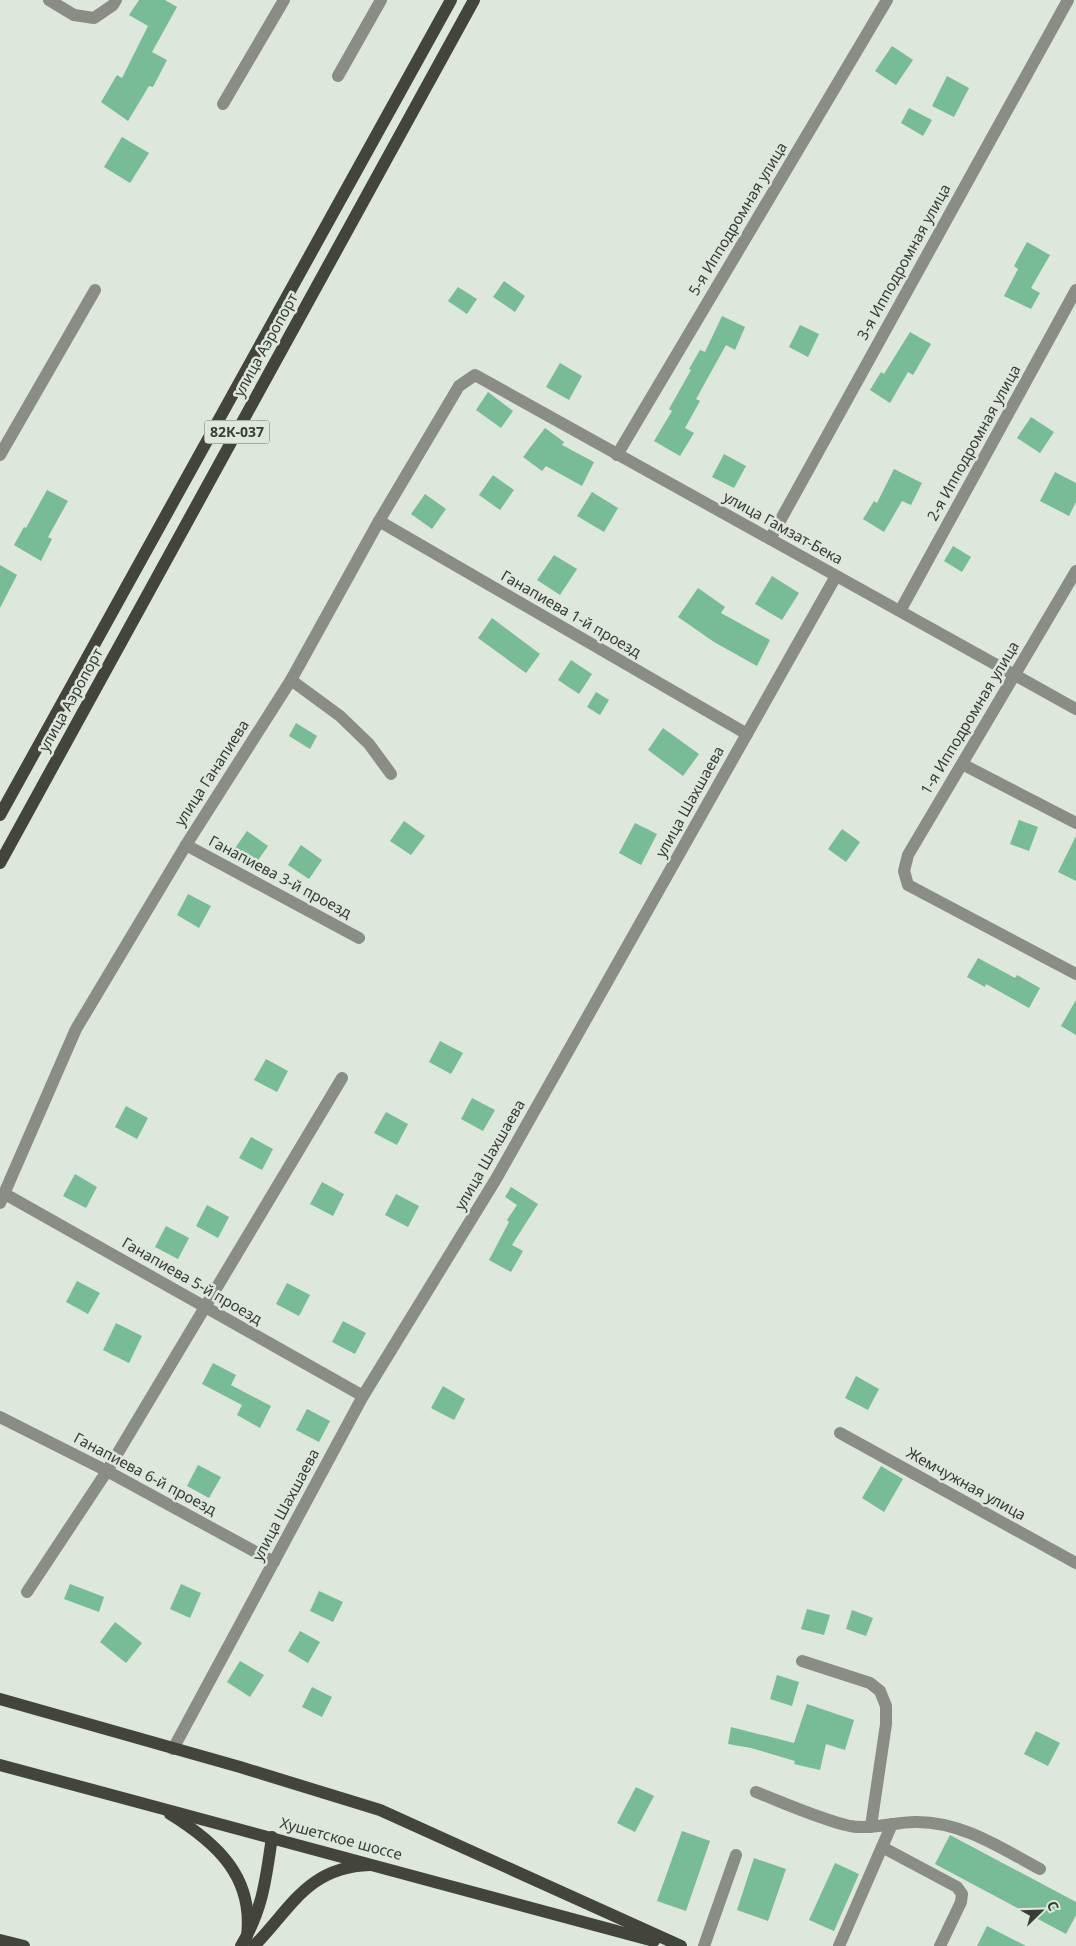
<svg xmlns="http://www.w3.org/2000/svg" width="1076" height="1946" viewBox="0 0 1076 1946" font-family="'Noto Sans',sans-serif">
  <style>
    .building { fill: #77bb97 }
    .lines { fill: none; stroke-linecap: round; stroke-linejoin: round }
    .minor { stroke: #8a8c86; stroke-width: 12 }
    .major { stroke: #43453c; stroke-width: 12 }
    .labels { text-anchor: middle; stroke-width: 5; stroke-linejoin: round; paint-order: stroke }
    .shield { fill: #dde7dc; stroke: #6a6f69; stroke-width: 1 }
    .shield-label { font-size: 14px; font-weight: bold; fill: #393c38 }
    .street-label { font-size: 15px; fill: #393c38; stroke: #dde7dc }
  </style>
  <rect width="100%" height="100%" fill="#dde7dc"/>
  <g class="building">
    <polygon points="139,0 165,0 177,7 152,52 167,60 153,87 149,86 128,121 101,102 117,75 122,78 148,26 129,15"/>
    <polygon points="892,46 913,60 896,85 875,71"/>
    <polygon points="947,76 969,88 954,117 932,106"/>
    <polygon points="909,108 932,120 923,136 901,123"/>
    <polygon points="122,137 149,153 130,183 104,167"/>
    <polygon points="1027,242 1050,255 1031,288 1040,293 1031,309 1004,296 1018,269 1014,266"/>
    <polygon points="504,281 525,296 515,312 493,297"/>
    <polygon points="458,287 477,299 467,314 448,301"/>
    <polygon points="722,316 745,327 735,350 726,345 696,399 700,401 685,428 694,433 680,456 654,441 672,411 669,409 691,370 689,369 700,350 705,352"/>
    <polygon points="800,325 819,334 808,357 789,347"/>
    <polygon points="910,332 931,344 913,375 908,372 890,403 870,390 881,372 884,374"/>
    <polygon points="560,363 582,376 569,400 546,387"/>
    <polygon points="488,392 513,411 501,428 476,410"/>
    <polygon points="1031,417 1054,432 1040,453 1017,438"/>
    <polygon points="545,428 564,442 562,445 594,462 582,486 546,466 542,471 523,457"/>
    <polygon points="724,454 746,466 734,488 712,477"/>
    <polygon points="894,469 922,483 911,505 902,501 884,532 863,519 874,501 877,503"/>
    <polygon points="1055,472 1076,483 1076,502 1069,516 1040,501"/>
    <polygon points="493,475 514,490 500,510 479,495"/>
    <polygon points="47,490 68,501 48,537 52,539 41,561 14,545 24,527 26,528"/>
    <polygon points="592,492 618,508 604,532 577,516"/>
    <polygon points="425,494 446,509 432,529 411,514"/>
    <polygon points="953,546 971,557 962,572 944,561"/>
    <polygon points="554,555 577,569 560,595 537,580"/>
    <polygon points="0,565 17,575 0,608"/>
    <polygon points="772,576 799,593 782,620 755,604"/>
    <polygon points="698,588 725,607 721,613 770,640 757,666 714,642 678,617"/>
    <polygon points="492,618 540,654 526,673 478,638"/>
    <polygon points="571,660 592,674 579,694 558,680"/>
    <polygon points="596,692 609,700 600,715 587,707"/>
    <polygon points="296,723 317,736 310,749 289,736"/>
    <polygon points="663,728 699,754 683,776 648,750"/>
    <polygon points="1019,820 1038,827 1029,851 1010,844"/>
    <polygon points="404,821 425,836 411,855 390,841"/>
    <polygon points="635,823 657,834 641,865 619,853"/>
    <polygon points="842,829 860,842 846,862 828,849"/>
    <polygon points="247,831 268,846 254,866 233,851"/>
    <polygon points="1076,836 1076,881 1058,872"/>
    <polygon points="301,845 322,860 309,879 288,865"/>
    <polygon points="188,894 211,906 199,928 177,915"/>
    <polygon points="978,958 1015,978 1017,975 1040,988 1029,1008 986,984 985,987 967,977"/>
    <polygon points="1076,1000 1076,1035 1061,1026"/>
    <polygon points="440,1041 463,1053 451,1074 429,1062"/>
    <polygon points="266,1059 288,1071 277,1092 254,1080"/>
    <polygon points="472,1098 495,1110 483,1131 461,1119"/>
    <polygon points="126,1106 148,1118 137,1139 115,1127"/>
    <polygon points="386,1112 408,1124 397,1145 374,1133"/>
    <polygon points="251,1137 273,1149 262,1170 239,1158"/>
    <polygon points="75,1174 97,1187 86,1208 63,1196"/>
    <polygon points="322,1182 344,1194 333,1216 310,1204"/>
    <polygon points="511,1187 538,1204 512,1245 523,1251 511,1272 489,1260 509,1222 507,1220 517,1205 505,1197"/>
    <polygon points="396,1194 419,1206 408,1227 385,1215"/>
    <polygon points="207,1205 229,1217 218,1238 196,1226"/>
    <polygon points="166,1226 189,1238 178,1259 155,1247"/>
    <polygon points="77,1281 100,1293 88,1314 66,1302"/>
    <polygon points="287,1283 310,1295 299,1316 276,1304"/>
    <polygon points="343,1321 366,1333 355,1354 332,1342"/>
    <polygon points="116,1323 142,1336 129,1363 103,1350"/>
    <polygon points="213,1363 236,1375 231,1385 271,1406 260,1428 237,1415 242,1405 202,1384"/>
    <polygon points="856,1376 879,1389 868,1410 845,1398"/>
    <polygon points="443,1386 465,1399 454,1420 431,1408"/>
    <polygon points="307,1409 330,1421 319,1442 296,1430"/>
    <polygon points="198,1465 221,1477 209,1498 187,1486"/>
    <polygon points="881,1466 903,1479 884,1512 862,1498"/>
    <polygon points="70,1584 104,1597 99,1612 64,1599"/>
    <polygon points="181,1584 201,1593 190,1618 170,1609"/>
    <polygon points="319,1591 343,1602 333,1622 310,1611"/>
    <polygon points="807,1609 830,1615 824,1635 801,1629"/>
    <polygon points="852,1610 873,1618 866,1636 846,1629"/>
    <polygon points="115,1622 142,1643 126,1663 100,1642"/>
    <polygon points="300,1631 320,1642 308,1663 288,1651"/>
    <polygon points="240,1661 264,1675 250,1697 227,1682"/>
    <polygon points="777,1675 799,1682 792,1706 770,1699"/>
    <polygon points="312,1687 332,1697 322,1717 302,1707"/>
    <polygon points="807,1704 854,1720 845,1750 826,1744 820,1770 794,1764 795,1761 751,1748 728,1744 731,1727 794,1743"/>
    <polygon points="1036,1731 1060,1743 1048,1766 1024,1754"/>
    <polygon points="636,1787 654,1796 635,1832 617,1823"/>
    <polygon points="682,1831 710,1841 686,1911 657,1901"/>
    <polygon points="950,1835 1076,1902 1076,1915 1066,1934 935,1864"/>
    <polygon points="754,1858 786,1869 768,1921 737,1910"/>
    <polygon points="835,1863 859,1874 834,1931 809,1920"/>
    <polygon points="987,1926 1026,1946 977,1946"/>
  </g>
  <g class="lines">
    <g class="minor">
      <polyline points="49,0 74,15 94,18 113,5 116,0"/>
      <polyline points="338,76 381,0"/>
      <polyline points="223,104 284,0"/>
      <polyline points="0,455 95,290"/>
      <polyline points="617,455 887,0"/>
      <polyline points="379,521 747,734"/>
      <polyline points="770,539 1068,0"/>
      <polyline points="1076,571 908,855 904,871 908,885 1076,974"/>
      <polyline points="900,611 1076,290"/>
      <polyline points="291,680 340,716 369,744 391,774"/>
      <polyline points="962,764 1076,823"/>
      <polyline points="186,845 359,938"/>
      <polyline points="5,1194 363,1396"/>
      <polyline points="0,1203 76,1029 186,845 291,680 379,521 459,386 475,375 1076,709"/>
      <polyline points="0,1417 107,1471 274,1562"/>
      <polyline points="840,1433 1076,1563"/>
      <polyline points="27,1592 107,1471 342,1078"/>
      <polyline points="802,1661 870,1683 880,1691 886,1706 886,1724 871,1826"/>
      <polyline points="173,1749 363,1396 496,1179 836,576"/>
      <path d="M756,1792C784,1803 822,1820 850,1826C872,1830 894,1822 915,1822C961,1821 1001,1848 1040,1869"/>
      <polyline points="882,1847 957,1887 962,1894 961,1902 940,1946"/>
      <polyline points="704,1946 736,1855"/>
      <polyline points="839,1946 892,1824"/>
    </g>
    <g class="major">
      <polyline points="0,815 451,0"/>
      <polyline points="0,863 474,0"/>
      <polyline points="0,1699 240,1767 380,1810 681,1946"/>
      <polyline points="0,1765 654,1941"/>
      <path d="M170,1814C217,1843 254,1877 247,1936"/>
      <polyline points="0,1940 24,1946"/>
      <path d="M241,1946C263,1909 266,1878 272,1837"/>
      <path d="M254,1946C292,1907 308,1867 370,1865"/>
    </g>
  </g>
  <g class="labels">
    <rect class="shield" x="204.5" y="420.5" width="65" height="23" rx="4"/>
    <g class="shield-label">
      <text x="237" y="437">82К-037</text>
    </g>
    <g class="street-label">
      <text transform="translate(738 219) rotate(-59)" y="5">5-я Ипподромная улица</text>
      <text transform="translate(904 262) rotate(-61)" y="5">3-я Ипподромная улица</text>
      <text transform="translate(266 345) rotate(-61)" y="5">улица Аэропорт</text>
      <text transform="translate(974 443) rotate(-61)" y="5">2-я Ипподромная улица</text>
      <text transform="translate(783 528) rotate(29)" y="5">улица Гамзат-Бека</text>
      <text transform="translate(571 614) rotate(30)" y="5">Ганапиева 1-й проезд</text>
      <text transform="translate(71 700) rotate(-61)" y="5">улица Аэропорт</text>
      <text transform="translate(970 718) rotate(-59)" y="5">1-я Ипподромная улица</text>
      <text transform="translate(212 773) rotate(-57)" y="5">улица Ганапиева</text>
      <text transform="translate(690 802) rotate(-61)" y="5">улица Шахшаева</text>
      <text transform="translate(280 877) rotate(28)" y="5">Ганапиева 3-й проезд</text>
      <text transform="translate(490 1155) rotate(-60)" y="5">улица Шахшаева</text>
      <text transform="translate(192 1281) rotate(30)" y="5">Ганапиева 5-й проезд</text>
      <text transform="translate(145 1474) rotate(28)" y="5">Ганапиева 6-й проезд</text>
      <text transform="translate(966 1484) rotate(29)" y="5">Жемчужная улица</text>
      <text transform="translate(286 1505) rotate(-62)" y="5">улица Шахшаева</text>
      <text transform="translate(341 1839) rotate(15)" y="5">Хушетское шоссе</text>
    </g>
  </g>
  <g transform="translate(1041 1911) rotate(67)" stroke="#dde7dc" stroke-width="4" paint-order="stroke">
  <path d="M0-4L9 19L0 12L-9 19Z" fill="#393c38"/>
  <text y="-8" font-size="14" font-weight="bold" text-anchor="middle" fill="#393c38">С</text>
  </g>
</svg>
